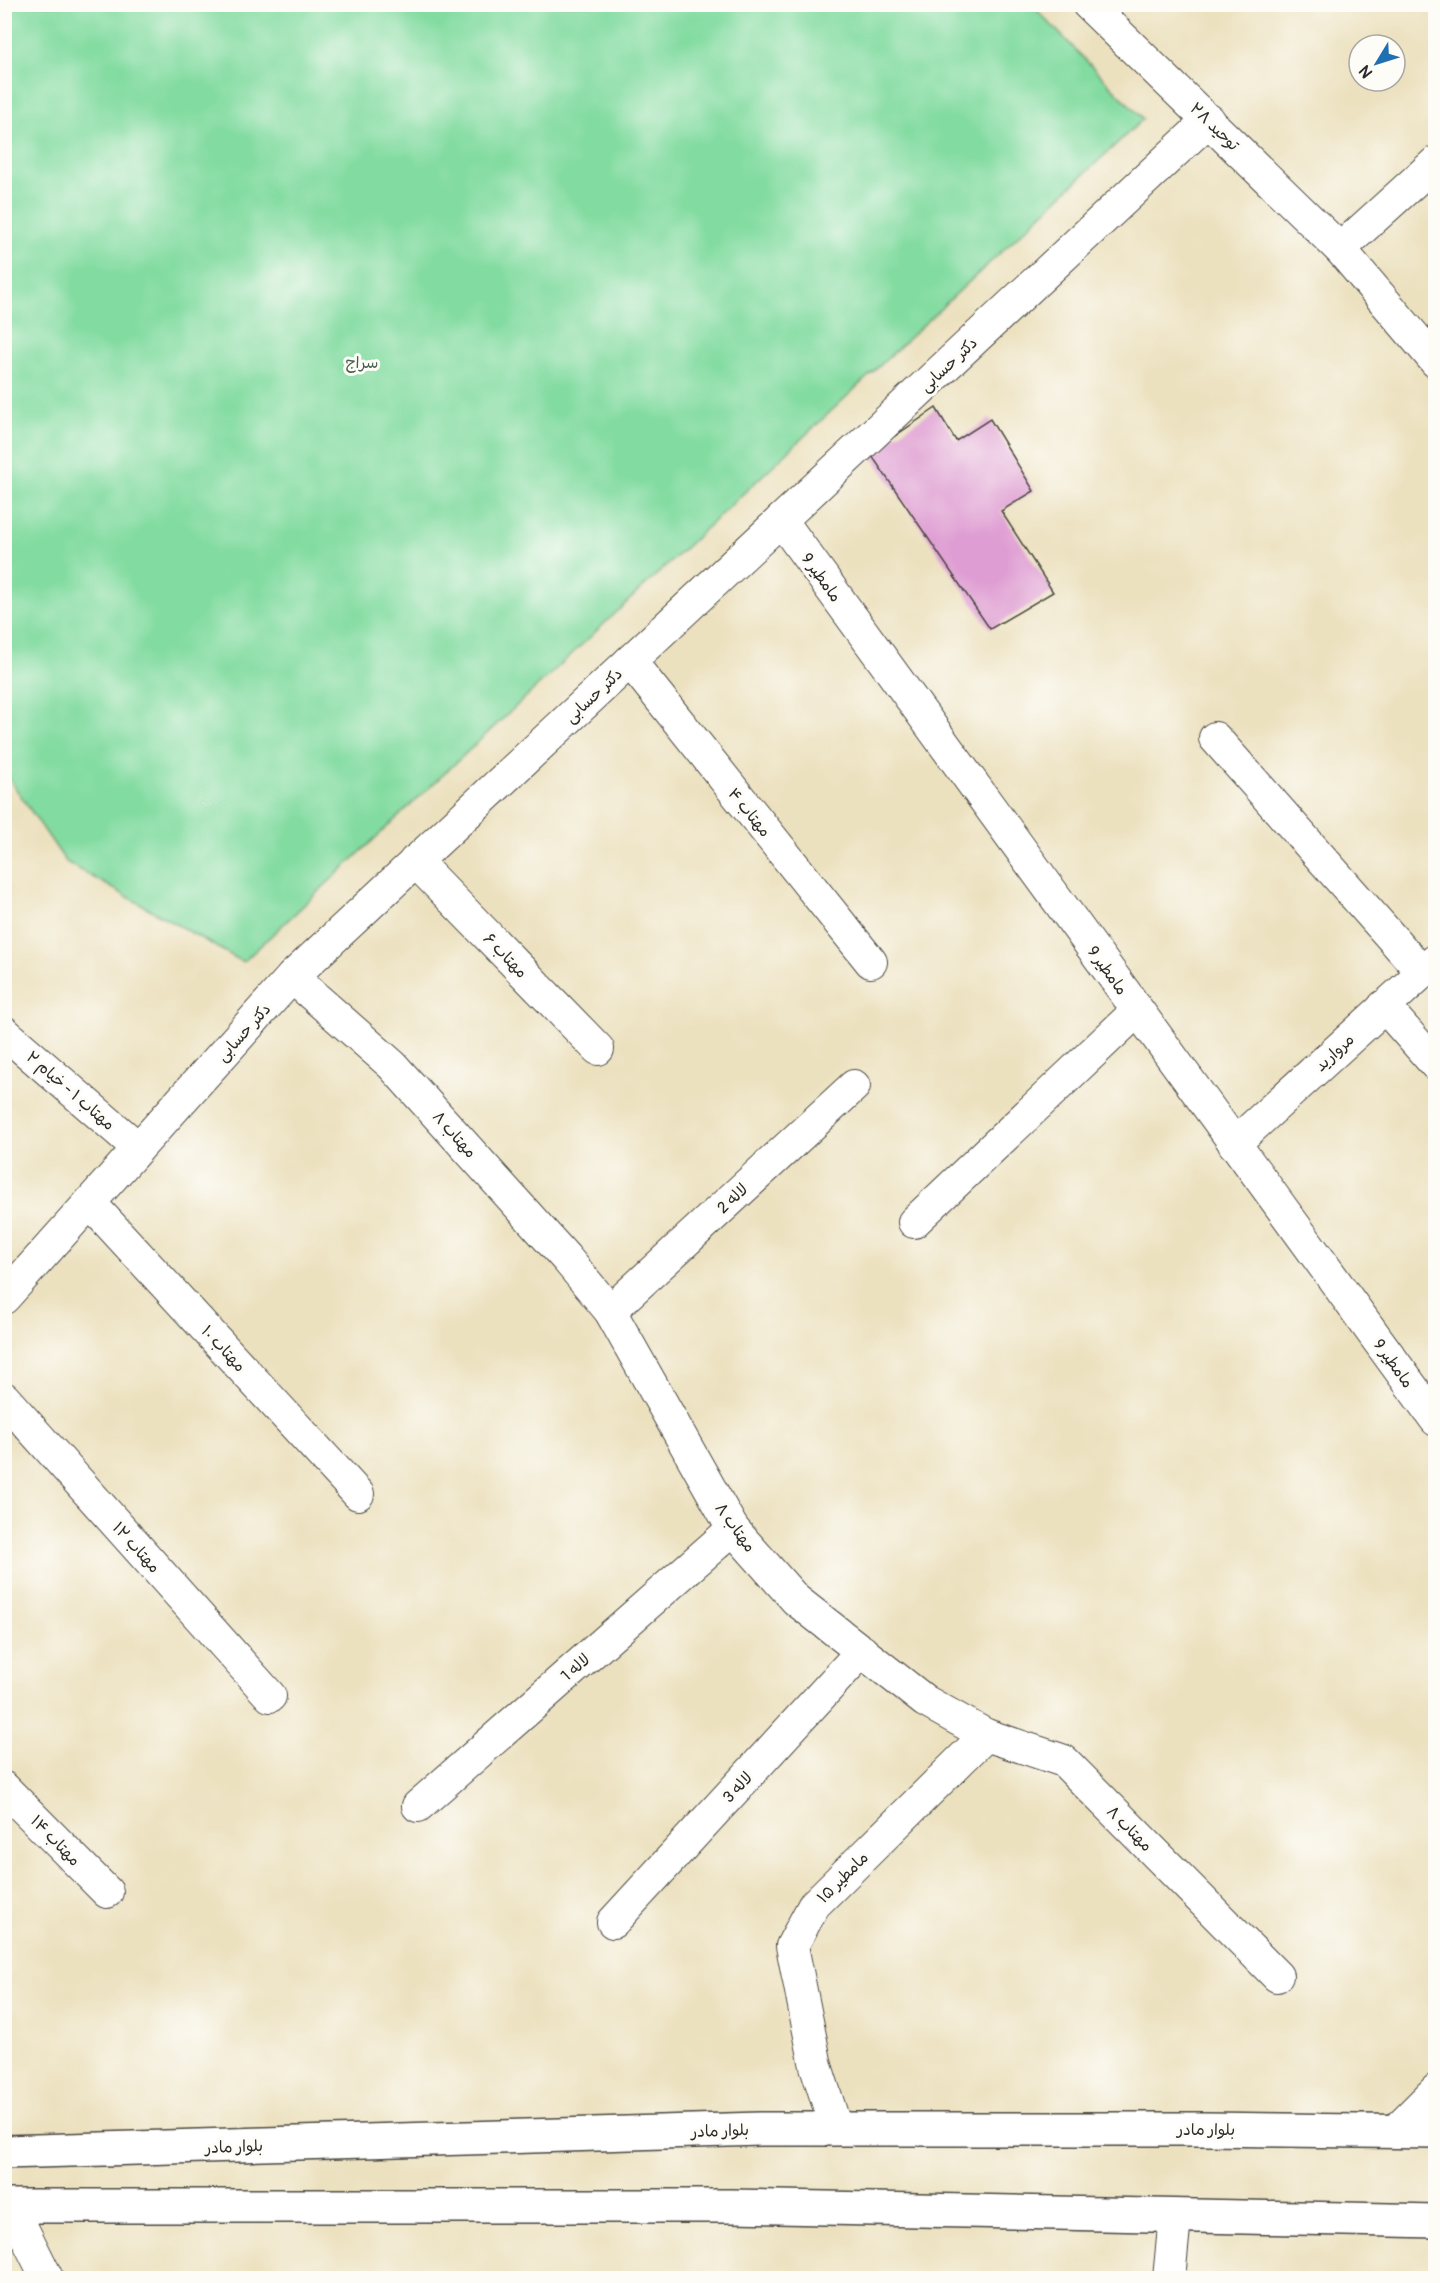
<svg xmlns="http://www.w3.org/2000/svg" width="1440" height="2283" viewBox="0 0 1440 2283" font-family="Pangolin,'Playpen Sans Arabic',sans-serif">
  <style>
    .green { fill: #82dba0; stroke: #568366; stroke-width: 1.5 }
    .building { fill: #df9ed3 }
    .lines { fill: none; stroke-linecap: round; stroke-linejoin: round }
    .street-casing { stroke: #484641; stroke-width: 34 }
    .primary-casing { stroke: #484641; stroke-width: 36 }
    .street { stroke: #fff; stroke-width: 32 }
    .primary { stroke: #fff; stroke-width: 33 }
    .labels { text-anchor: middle; stroke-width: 6; stroke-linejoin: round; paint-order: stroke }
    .street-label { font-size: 16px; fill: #2b2b2b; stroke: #fdfcf7 }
    .park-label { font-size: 16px; fill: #45604e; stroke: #fdfcf7 }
  </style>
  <rect width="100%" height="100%" fill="#fdfcf7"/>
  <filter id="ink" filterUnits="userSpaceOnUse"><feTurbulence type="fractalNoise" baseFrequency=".0167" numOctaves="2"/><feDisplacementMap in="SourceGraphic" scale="12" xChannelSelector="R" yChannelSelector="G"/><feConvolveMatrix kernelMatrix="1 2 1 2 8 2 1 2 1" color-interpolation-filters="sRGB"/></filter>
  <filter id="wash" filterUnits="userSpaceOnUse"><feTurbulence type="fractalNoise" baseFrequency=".008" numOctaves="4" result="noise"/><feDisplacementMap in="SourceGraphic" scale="24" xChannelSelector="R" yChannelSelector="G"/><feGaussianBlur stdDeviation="1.35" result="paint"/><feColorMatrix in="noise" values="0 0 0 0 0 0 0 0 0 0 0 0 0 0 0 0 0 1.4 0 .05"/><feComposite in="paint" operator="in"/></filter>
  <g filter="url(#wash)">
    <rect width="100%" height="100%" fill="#ece1bf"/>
    <polygon class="green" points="4,5 1032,5 1143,119 243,962 66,862 5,773"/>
    <g id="blocks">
      <polygon class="building" points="936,408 956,441 990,419 1034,491 1001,511 1053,592 990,629 870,453"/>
    </g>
  </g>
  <g filter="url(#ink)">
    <use href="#blocks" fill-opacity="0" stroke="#484641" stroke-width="1.5"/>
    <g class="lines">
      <defs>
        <g id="street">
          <polyline points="1088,4 1340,249 1436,362"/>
          <polyline points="1340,249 1436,162"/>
          <polyline points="781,520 1436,1420"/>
          <polyline points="630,661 871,962"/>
          <polyline points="1215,738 1422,972"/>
          <polyline points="415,861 598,1049"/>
          <polyline points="292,977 392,1065 566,1258 610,1311 733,1529 796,1600 925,1701 986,1735 1064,1761 1277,1976"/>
          <polyline points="1384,1006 1436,1065"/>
          <polyline points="4,1032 138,1148"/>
          <polyline points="1234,1144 1436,960"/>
          <polyline points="90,1203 358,1494"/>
          <polyline points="914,1222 1137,1011"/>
          <polyline points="4,1298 292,977 1209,120"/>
          <polyline points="610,1311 854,1086"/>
          <polyline points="4,1398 270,1696"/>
          <polyline points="4,1788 107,1892"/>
          <polyline points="418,1806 733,1529"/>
          <polyline points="613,1922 862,1651"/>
          <polyline points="836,2128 816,2066 792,1946 814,1905 986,1735"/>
          <polyline points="1395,2131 1436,2090"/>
          <polyline points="11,2206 47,2278"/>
          <polyline points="1169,2278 1175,2218"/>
        </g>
        <g id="primary">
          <polyline points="4,2152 760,2129 1207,2129 1436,2132"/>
          <polyline points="4,2206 731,2206 1436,2221"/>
        </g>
      </defs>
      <use href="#street" class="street-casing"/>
      <use href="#primary" class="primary-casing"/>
      <use href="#street" class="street"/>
      <use href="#primary" class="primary"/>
    </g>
  </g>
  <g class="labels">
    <g class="street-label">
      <text transform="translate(1215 126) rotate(44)" y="6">توحید ۲۸</text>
      <text transform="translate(948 364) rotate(-43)" y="6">دکتر حسابی</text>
      <text transform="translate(822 577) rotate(54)" y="6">مامطیر 9</text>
      <text transform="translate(593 695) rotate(-43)" y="6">دکتر حسابی</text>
      <text transform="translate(750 812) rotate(51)" y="6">مهتاب ۴</text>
      <text transform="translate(506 955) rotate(46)" y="6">مهتاب ۶</text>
      <text transform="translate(1108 970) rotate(54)" y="6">مامطیر 9</text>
      <text transform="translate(243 1032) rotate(-48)" y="6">دکتر حسابی</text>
      <text transform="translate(1334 1052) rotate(-43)" y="6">مروارید</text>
      <text transform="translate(71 1090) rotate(41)" y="6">مهتاب ۱ - خیام ۲</text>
      <text transform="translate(455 1134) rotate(48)" y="6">مهتاب ۸</text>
      <text transform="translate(732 1198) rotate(-43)" y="6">لاله 2</text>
      <text transform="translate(224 1348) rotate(47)" y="6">مهتاب ۱۰</text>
      <text transform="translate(1394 1363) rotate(54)" y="6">مامطیر 9</text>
      <text transform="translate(736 1527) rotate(54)" y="6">مهتاب ۸</text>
      <text transform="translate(137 1547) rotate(48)" y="6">مهتاب ۱۲</text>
      <text transform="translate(575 1667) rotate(-41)" y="6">لاله 1</text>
      <text transform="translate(737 1787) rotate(-47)" y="6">لاله 3</text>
      <text transform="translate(1130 1828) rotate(45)" y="6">مهتاب ۸</text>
      <text transform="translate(56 1840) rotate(46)" y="6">مهتاب ۱۴</text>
      <text transform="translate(842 1877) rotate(-45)" y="6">مامطیر ۱۵</text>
      <text x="1206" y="2135">بلوار مادر</text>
      <text transform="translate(720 2130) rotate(-2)" y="6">بلوار مادر</text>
      <text transform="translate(234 2146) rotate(-2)" y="6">بلوار مادر</text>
    </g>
    <g class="park-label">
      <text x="362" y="368">سراج</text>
    </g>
  </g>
  <rect width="1440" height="2283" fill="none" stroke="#fdfcf7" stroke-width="24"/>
  <g transform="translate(1377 63) rotate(232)"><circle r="28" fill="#fdfcf7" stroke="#a9a8a5" stroke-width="1.5"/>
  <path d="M0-4.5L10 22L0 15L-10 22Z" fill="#1f6fb2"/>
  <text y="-9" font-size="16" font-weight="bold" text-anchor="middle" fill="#2b2b2b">N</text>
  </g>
</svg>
